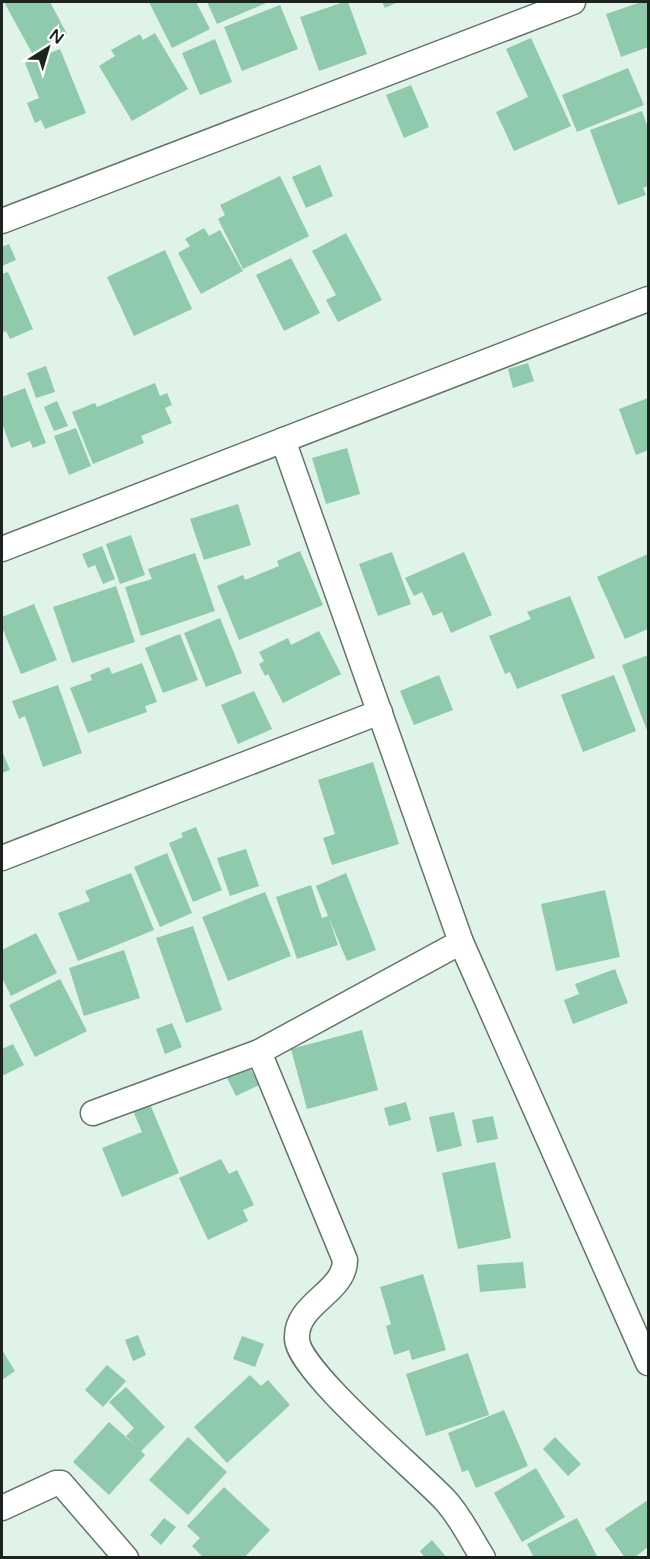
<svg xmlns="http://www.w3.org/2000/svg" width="650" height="1559" viewBox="0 0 650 1559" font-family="'Varela Round',sans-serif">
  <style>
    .building { fill: #8ecaab }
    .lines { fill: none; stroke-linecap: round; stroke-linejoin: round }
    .minor-casing { stroke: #64756b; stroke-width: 27 }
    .minor { stroke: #fff; stroke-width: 24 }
  </style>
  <rect width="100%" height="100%" fill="#e0f3e8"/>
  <g class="building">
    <polygon points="4,2 50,2 67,34 32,53"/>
    <polygon points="149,2 196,2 210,29 172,48"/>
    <polygon points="207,2 266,2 266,3 217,24"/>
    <polygon points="344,2 348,2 367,54 319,71 300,17"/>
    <polygon points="382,2 398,2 385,8"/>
    <polygon points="641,2 648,2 648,47 621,57 606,14"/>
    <polygon points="280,5 298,49 242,71 224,27"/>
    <polygon points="155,33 188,89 132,121 99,66 115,56 111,50 140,34 143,40"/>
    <polygon points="531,38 571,126 514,151 496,112 528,97 506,49"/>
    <polygon points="215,39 232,82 200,95 182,53"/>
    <polygon points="60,49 86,113 45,129 41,120 35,123 27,103 39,98 25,63"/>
    <polygon points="628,68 644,105 577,132 562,95"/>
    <polygon points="411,85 429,127 404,138 386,95"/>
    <polygon points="642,111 648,128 648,186 643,188 646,195 618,205 590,130"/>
    <polygon points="320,165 333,196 306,208 292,177"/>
    <polygon points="280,176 309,236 243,269 218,219 225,215 220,205"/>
    <polygon points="204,228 209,236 220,230 243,271 201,294 178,253 190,246 185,239"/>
    <polygon points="346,233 382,300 338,322 326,300 336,295 312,251"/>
    <polygon points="9,244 16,260 2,266 2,247"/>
    <polygon points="165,250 192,309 134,336 107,277"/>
    <polygon points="291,258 320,313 284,331 256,275"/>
    <polygon points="8,272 33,329 10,339 6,331 2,333 2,274"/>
    <polygon points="528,363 534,381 513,388 508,369"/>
    <polygon points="46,366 55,392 36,398 27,373"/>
    <polygon points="155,383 160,396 167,393 172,405 165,408 172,423 141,436 144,443 93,464 72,412 95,403 97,407"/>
    <polygon points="25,388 46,443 33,448 30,441 11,448 2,423 2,397"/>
    <polygon points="648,398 648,450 636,455 619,409"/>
    <polygon points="57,401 68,426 54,431 44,407"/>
    <polygon points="76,428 91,466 69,475 54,436"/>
    <polygon points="347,448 360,494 326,504 312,458"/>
    <polygon points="238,504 251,545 204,560 190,519"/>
    <polygon points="131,535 145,575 120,584 106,544"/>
    <polygon points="102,546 115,579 103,584 95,565 88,568 82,554"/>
    <polygon points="300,551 323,605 239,640 217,586 243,575 245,580 279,566 277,561"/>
    <polygon points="392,552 411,604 378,616 359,564"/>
    <polygon points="464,552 492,615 451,633 442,612 433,616 422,592 414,596 405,578"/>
    <polygon points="195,553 215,611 141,636 125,587 152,579 148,569"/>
    <polygon points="648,554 648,629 625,639 597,577"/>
    <polygon points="116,586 135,642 72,663 53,607"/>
    <polygon points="570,596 595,658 517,689 510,672 505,674 489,636 531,619 527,612"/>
    <polygon points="34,604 57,660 21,674 2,627 2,617"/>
    <polygon points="220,618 242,673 206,687 184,633"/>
    <polygon points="319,631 341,674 283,703 268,674 265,676 259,664 264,661 259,652 288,638 291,645"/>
    <polygon points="180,634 198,680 163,693 145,648"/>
    <polygon points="648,655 648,733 622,665"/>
    <polygon points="142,663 157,702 145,706 147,712 88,733 70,688 92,680 90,675 109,667 112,674"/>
    <polygon points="439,675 453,710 414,725 400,691"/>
    <polygon points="614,675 636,731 583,752 561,695"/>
    <polygon points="58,685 82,753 43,767 25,716 19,719 12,701"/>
    <polygon points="254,691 272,729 238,744 221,705"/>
    <polygon points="2,751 10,770 2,773"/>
    <polygon points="373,762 399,844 332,865 323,838 335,834 318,780"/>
    <polygon points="196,827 222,890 193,902 169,843 183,837 181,833"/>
    <polygon points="246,849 259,886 230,896 217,858"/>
    <polygon points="167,853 192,913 160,927 134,867"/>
    <polygon points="131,873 154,930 78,961 58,913 90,901 85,891"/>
    <polygon points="346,873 376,950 347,961 329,918 338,945 297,959 276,897 311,885 322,918 328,916 316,886"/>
    <polygon points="605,890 620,957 556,971 541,904"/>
    <polygon points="265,892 291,956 228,981 202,917"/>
    <polygon points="193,926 222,1010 186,1023 156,938"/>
    <polygon points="36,933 57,973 11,996 2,978 2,950"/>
    <polygon points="124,950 140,998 84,1016 69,968"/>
    <polygon points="615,969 628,1003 573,1024 564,1000 579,994 575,984"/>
    <polygon points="60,979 87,1031 35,1057 9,1005"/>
    <polygon points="172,1023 182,1047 165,1054 156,1029"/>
    <polygon points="362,1030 378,1090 307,1109 291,1049"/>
    <polygon points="13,1044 24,1065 2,1076 2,1049"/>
    <polygon points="249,1066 259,1085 236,1096 226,1076"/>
    <polygon points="406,1102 411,1120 389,1126 384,1108"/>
    <polygon points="150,1104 179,1173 122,1197 102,1148 142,1132 133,1111"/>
    <polygon points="454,1112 462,1146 437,1152 429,1117"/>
    <polygon points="493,1116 498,1139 477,1143 472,1120"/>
    <polygon points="221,1159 229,1174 237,1170 254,1205 243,1210 248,1221 208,1240 179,1178"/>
    <polygon points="495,1162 511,1238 458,1249 442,1173"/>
    <polygon points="523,1262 526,1288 480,1292 477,1265"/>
    <polygon points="423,1274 446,1350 412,1360 409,1350 394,1355 386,1326 391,1324 380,1287"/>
    <polygon points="138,1335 146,1355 133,1361 125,1340"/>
    <polygon points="242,1336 264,1344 255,1367 233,1359"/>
    <polygon points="2,1350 15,1371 2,1380"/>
    <polygon points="468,1353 489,1415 426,1436 406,1374"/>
    <polygon points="107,1365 126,1381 103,1407 85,1390"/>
    <polygon points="250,1375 261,1386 268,1380 290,1405 227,1463 194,1427"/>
    <polygon points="126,1387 165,1427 141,1451 145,1455 109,1495 73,1462 109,1422 136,1446 126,1436 134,1428 109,1402"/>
    <polygon points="504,1410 528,1466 476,1488 468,1470 462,1472 448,1433"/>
    <polygon points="188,1437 227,1472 188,1515 149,1480"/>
    <polygon points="555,1437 581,1464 568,1476 543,1449"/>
    <polygon points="536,1468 565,1517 522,1542 494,1493"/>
    <polygon points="224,1487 270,1530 244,1558 204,1558 192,1546 200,1538 187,1526"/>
    <polygon points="648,1500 648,1547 634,1558 625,1558 605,1529"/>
    <polygon points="164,1518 176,1527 161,1545 150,1535"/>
    <polygon points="577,1518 598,1558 534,1558 527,1544"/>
    <polygon points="432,1540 447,1558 425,1558 420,1551"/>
  </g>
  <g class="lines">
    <defs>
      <g id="minor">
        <polyline points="2,221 573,2"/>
        <polyline points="283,440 461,942 648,1363"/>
        <polyline points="2,549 648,299"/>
        <polyline points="2,858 380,712"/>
        <path d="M259,1052L345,1260C345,1293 295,1303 297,1339C298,1371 418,1471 445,1500C460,1516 471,1539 483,1558"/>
        <polyline points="93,1113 259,1052 461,942"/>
        <polyline points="2,1508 56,1483 61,1483 126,1558"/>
      </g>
    </defs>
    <use href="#minor" class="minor-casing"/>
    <use href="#minor" class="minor"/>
  </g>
  <rect width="650" height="1559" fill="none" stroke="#1d2420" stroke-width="6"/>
  <g transform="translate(48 48) rotate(37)" stroke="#ffffff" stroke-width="4.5" paint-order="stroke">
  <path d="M0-4.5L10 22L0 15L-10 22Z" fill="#1d2420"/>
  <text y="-9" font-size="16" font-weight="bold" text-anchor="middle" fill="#1d2420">N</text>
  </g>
</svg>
